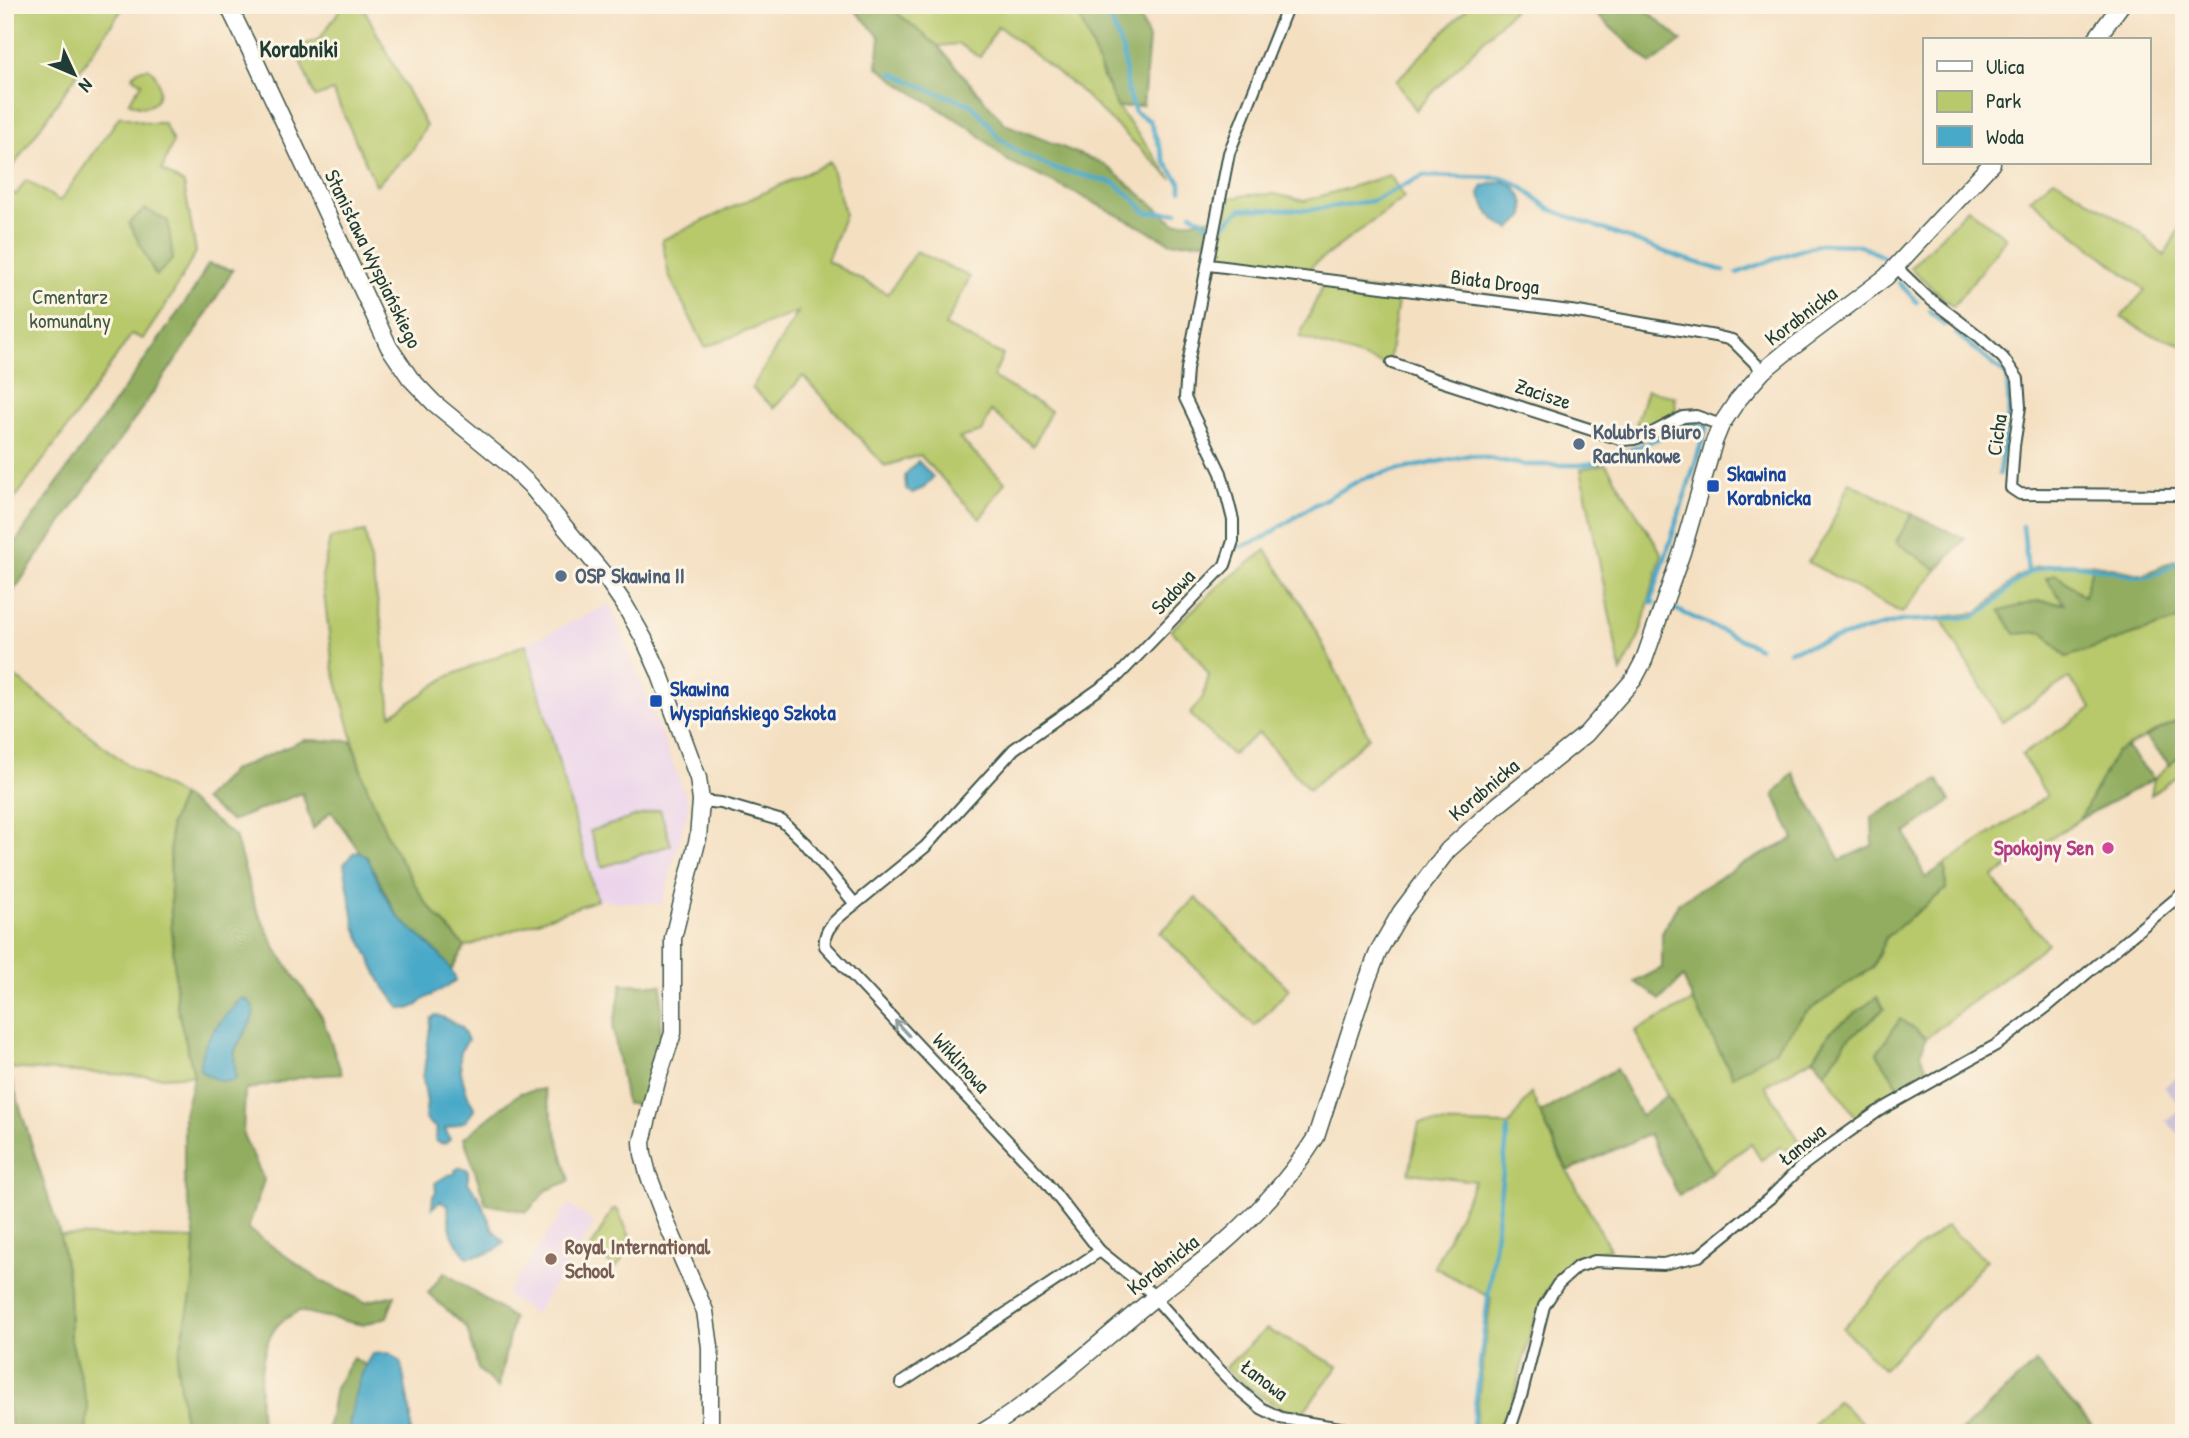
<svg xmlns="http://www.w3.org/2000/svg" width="2189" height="1438" viewBox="0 0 2189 1438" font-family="'Patrick Hand',sans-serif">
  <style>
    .built { fill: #ead1ec }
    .industrial { fill: #cabfd6 }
    .green { fill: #b8c96c; stroke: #6c8350; stroke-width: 2 }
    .forest { fill: #92ad60; stroke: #58754a; stroke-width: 2; fill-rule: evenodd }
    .water { fill: #49a9c8; stroke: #34737e; stroke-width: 2 }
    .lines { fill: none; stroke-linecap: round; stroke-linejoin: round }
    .stream { stroke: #49a9c8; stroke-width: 4.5 }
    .street-casing { stroke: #3f5549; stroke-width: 14 }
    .secondary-casing { stroke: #3f5549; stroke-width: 19 }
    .street { stroke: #fff; stroke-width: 10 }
    .secondary { stroke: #fff; stroke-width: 16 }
    .oneway { stroke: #8f9e9a }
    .service-dot { fill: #5c6f8a; stroke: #fcf5e5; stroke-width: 2.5 }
    .transit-dot { fill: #1a4fb4; stroke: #fcf5e5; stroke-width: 2.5 }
    .hotel-dot { fill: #d1479c; stroke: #fcf5e5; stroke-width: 2.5 }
    .education-dot { fill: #8d6e63; stroke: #fcf5e5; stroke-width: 2.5 }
    .labels { text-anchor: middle; stroke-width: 6; stroke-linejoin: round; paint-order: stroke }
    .street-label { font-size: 21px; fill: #1f3d34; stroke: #fcf5e5 }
    .park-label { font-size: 21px; fill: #3e593f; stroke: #fcf5e5 }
    .service-label { font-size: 21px; font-weight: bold; fill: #4e5e75; stroke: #fcf5e5; text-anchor: start }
    .transit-label { font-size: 21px; font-weight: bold; fill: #164399; stroke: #fcf5e5; text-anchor: start }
    .hotel-label { font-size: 21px; font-weight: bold; fill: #b23c85; stroke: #fcf5e5; text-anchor: end }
    .education-label { font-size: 21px; font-weight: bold; fill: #785e54; stroke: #fcf5e5; text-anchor: start }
    .neighbourhood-label { font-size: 23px; font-weight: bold; fill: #1f3d34; stroke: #fcf5e5 }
  </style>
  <rect width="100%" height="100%" fill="#fcf5e5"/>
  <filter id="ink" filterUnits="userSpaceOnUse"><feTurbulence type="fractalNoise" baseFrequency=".0143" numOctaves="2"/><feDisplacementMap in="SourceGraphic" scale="14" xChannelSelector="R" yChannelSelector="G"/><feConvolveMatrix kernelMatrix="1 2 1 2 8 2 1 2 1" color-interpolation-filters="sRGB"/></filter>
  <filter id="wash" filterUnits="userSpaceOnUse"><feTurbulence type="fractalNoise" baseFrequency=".00686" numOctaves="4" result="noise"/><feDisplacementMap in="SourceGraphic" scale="28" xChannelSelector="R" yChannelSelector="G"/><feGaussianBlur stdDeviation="1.57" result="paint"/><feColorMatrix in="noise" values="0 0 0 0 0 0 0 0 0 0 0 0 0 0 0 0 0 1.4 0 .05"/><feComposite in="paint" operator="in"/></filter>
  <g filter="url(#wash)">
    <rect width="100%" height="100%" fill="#f4dfc1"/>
    <g class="built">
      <polygon points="610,604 689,805 662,904 597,900 526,644"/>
      <polygon points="568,1205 595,1223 535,1314 506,1295"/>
    </g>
    <polygon class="industrial" points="2184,1071 2184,1139 2166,1121 2182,1107 2164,1087"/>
    <g class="green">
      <polygon points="5,5 125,5 5,178"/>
      <polygon points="344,5 362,5 426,126 412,151 376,185 333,91 315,97 295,48 319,39"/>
      <polygon points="887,5 975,5 981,8 984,5 1074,5 1092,43 1103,78 1118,108 1172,179 1076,87 998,26 980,57 959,44 938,46"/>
      <polygon points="1470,5 1518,5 1416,110 1396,81"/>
      <path d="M148,68C167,79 162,120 129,102L142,83L132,76L138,70Z"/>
      <polygon points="120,116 148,123 164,123 173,142 162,170 184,184 196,252 171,297 143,339 132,334 72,421 5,512 5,188 16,195 26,180 60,201"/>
      <polygon points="830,162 845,214 827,261 888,294 916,251 970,277 945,326 1003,355 993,377 1051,411 1033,446 991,411 982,432 959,438 1005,482 980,519 920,455 885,466 803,376 774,408 752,388 798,312 705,347 669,276 662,240"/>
      <polygon points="1390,175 1404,198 1312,266 1309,272 1227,259 1220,253 1230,198 1247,195 1274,194 1305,201"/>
      <polygon points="2054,179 2139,231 2164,256 2184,220 2184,345 2147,333 2121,317 2145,290 2030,199"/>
      <polygon points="1968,208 2006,238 1953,307 1910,268"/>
      <polygon points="1324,283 1399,294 1388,366 1299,337"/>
      <polygon points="1647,390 1675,397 1676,414 1649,428 1636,424"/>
      <polygon points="1606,464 1662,554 1639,637 1621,672 1581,469"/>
      <polygon points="1849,482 1912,514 1896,542 1937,570 1902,613 1808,562 1829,531"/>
      <polygon points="365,532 382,626 391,715 447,677 526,644 597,900 465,947 425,902 389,840 363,777 333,667 322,577 330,538"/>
      <polygon points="1266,550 1306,611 1369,737 1309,790 1259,733 1232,755 1190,714 1203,697 1209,675 1193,652 1171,630 1220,585"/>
      <polygon points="2061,563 2093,564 2084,596 2056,574 2046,579 2065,603 2037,601 2043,632 2066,657 2184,618 2184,717 2117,752 2080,819 1993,877 1999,887 2048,943 1926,1038 1901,1020 1877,1053 1901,1090 1857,1119 1825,1073 1847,1040 1884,1009 1831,1031 1814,1058 1765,1085 1808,1155 1780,1147 1761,1160 1751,1144 1712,1172 1667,1095 1635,1031 1693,1001 1732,1075 1774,1051 1805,1013 1872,968 1886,937 1946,889 1945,864 2047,796 2022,755 2092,708 2069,678 2002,722 1940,617 1978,613 2017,577 2036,567"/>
      <polygon points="5,669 129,766 182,796 170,825 171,915 177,1007 194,1075 164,1077 5,1068"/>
      <polygon points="2184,751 2184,771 2151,795 2154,779"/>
      <polygon points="660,809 671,845 602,867 590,831"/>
      <polygon points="1196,898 1289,989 1255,1026 1160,933"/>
      <path d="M1531,1093L1560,1157L1610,1249C1599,1252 1584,1253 1574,1259C1533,1287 1521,1377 1508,1422L1502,1433H1474L1491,1298L1434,1267L1475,1181L1409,1173L1419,1123L1509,1125Z"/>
      <polygon points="613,1209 617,1209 633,1243 616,1268 590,1250"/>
      <polygon points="1946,1226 1987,1260 1883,1369 1843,1328 1915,1251"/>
      <polygon points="60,1235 195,1239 193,1286 177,1365 186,1433 86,1433 88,1407 70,1336 69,1286"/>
      <path d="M1266,1329L1338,1366L1300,1416C1269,1404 1250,1389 1225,1368Z"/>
      <polygon points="1837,1400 1864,1424 1862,1433 1807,1433"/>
    </g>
    <g class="forest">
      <polygon points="850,5 887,5 938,46 1005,124 1104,164 1175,223 1209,219 1208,241 1171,243 1083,197 1008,161 972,129 901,85 877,66 880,37"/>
      <path d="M1074,5H1135L1149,39L1143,105L1118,108C1101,74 1090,39 1074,5Z"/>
      <polygon points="1586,5 1640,5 1682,41 1651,64"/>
      <polygon points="145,209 168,221 173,259 156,276 129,223"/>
      <polygon points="208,264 233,270 195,333 5,603 5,557 194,290"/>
      <polygon points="1912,514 1965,539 1937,570 1896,542"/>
      <polygon points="2174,560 2184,576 2184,618 2066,657 2043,632 2015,634 2000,611 2037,601 2064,603 2046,578 2056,574 2084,596 2093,564 2144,575"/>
      <polygon points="2184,717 2184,751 2170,765 2145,737"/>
      <polygon points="304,740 352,741 363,777 389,840 425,902 465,947 451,970 396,914 367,857 360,852 331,811 313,829 302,793 231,821 203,800 233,770"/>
      <polygon points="2126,747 2154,779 2080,819 2116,752"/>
      <polygon points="1793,773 1840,860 1873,845 1872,817 1938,780 1950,801 1906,833 1925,878 1945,864 1946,889 1886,937 1872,968 1805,1013 1774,1051 1733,1076 1693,1001 1683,977 1660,1000 1635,982 1662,968 1662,933 1679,902 1739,866 1794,839 1774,795"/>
      <path d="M182,796L235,836L255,906L276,949L322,1017L342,1074L307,1076L245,1090L243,1135L264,1180L248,1229L321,1281L365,1302L395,1295L387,1317L363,1325L299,1311C292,1315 282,1320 277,1326C257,1350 258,1404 262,1433H186L177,1365L193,1286L195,1239L184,1178V1114L194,1075L177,1007L171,915L170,825ZM220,1022L240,1040L235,1049L234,1066L202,1052Z"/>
      <polygon points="622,984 662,985 660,1042 640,1104 626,1104 613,1028"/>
      <polygon points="1877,997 1884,1009 1847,1040 1825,1073 1814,1058 1831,1031"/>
      <polygon points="1900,1019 1926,1038 1921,1053 1928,1074 1901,1090 1877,1053"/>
      <polygon points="5,1068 8,1069 60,1235 69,1286 70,1336 88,1407 86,1433 13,1433 5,1393"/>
      <polygon points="1616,1069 1641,1116 1667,1095 1712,1172 1679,1196 1649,1134 1568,1171 1540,1113"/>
      <polygon points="544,1089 570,1181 547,1190 527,1212 486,1204 464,1138 520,1093"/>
      <polygon points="444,1272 513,1318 498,1388 478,1369 467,1328 428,1293"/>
      <polygon points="353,1358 365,1365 350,1418 349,1433 327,1433 335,1388"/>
      <polygon points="2036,1362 2098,1433 1960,1433"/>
    </g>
    <g class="water">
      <path d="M1503,181C1519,187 1526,199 1524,216L1510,229C1491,221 1486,210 1479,193L1483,186Z"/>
      <polygon points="918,461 933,477 924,488 912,493 906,489 905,475"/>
      <path d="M360,852L367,857C376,875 386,901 398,916C413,933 451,958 456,981L453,983L423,1000L418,1005L409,1009L400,1008L381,982L355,927L344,864L353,853Z"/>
      <path d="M242,998C270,1007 239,1037 235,1051C232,1062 238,1070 235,1080C222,1084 210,1078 200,1070C198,1041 224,1018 242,998Z"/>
      <path d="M435,1015C444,1016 453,1023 461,1027L468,1040C467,1041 461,1050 461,1051C457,1066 466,1096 475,1109L466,1121L445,1129L450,1139L444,1144L437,1142L435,1138L437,1129L425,1119L427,1102L423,1079L431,1019Z"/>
      <path d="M461,1167L468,1170V1183L478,1195L493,1230L504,1242C497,1254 480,1255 467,1257C451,1239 449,1229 448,1205L440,1201L432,1208L433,1196L436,1192L435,1183L448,1175L455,1174V1170Z"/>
      <path d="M389,1353L401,1362L411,1417V1433H349C351,1407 358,1375 372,1354Z"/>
    </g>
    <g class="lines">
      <g class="stream">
        <polyline points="1105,5 1123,52 1128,93 1135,112 1150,121 1165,162 1181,183 1181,190"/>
        <polyline points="892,73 935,92 970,104 984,118 998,137 1015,150 1052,168 1115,183 1133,198 1147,213 1177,212"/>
        <polyline points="1191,213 1210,225 1214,225"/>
        <polyline points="1218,225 1224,225 1241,209 1309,210 1372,201 1423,176 1505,178 1523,188 1549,209 1676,256 1724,271"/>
        <polyline points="1737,273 1791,253 1820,244 1860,245 1887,259"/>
        <polyline points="1899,283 1917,302"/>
        <polyline points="1929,311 1944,325"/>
        <polyline points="1956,333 2007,376 2009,408 1999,474"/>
        <polyline points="2023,526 2028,573"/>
        <polyline points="1240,547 1264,538 1309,508 1362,479 1388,472 1471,455 1525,465 1580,465 1600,462 1659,438 1686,423 1707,426 1651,602 1654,603"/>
        <polyline points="1675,609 1759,648"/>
        <path d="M1789,651L1901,621L1974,617C2005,601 2009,575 2049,566C2071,561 2097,568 2119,573C2127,574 2137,578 2145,577C2158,575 2172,565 2184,558"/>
        <polyline points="1472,1433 1508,1129"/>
      </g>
    </g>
  </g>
  <g filter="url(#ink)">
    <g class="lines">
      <defs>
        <g id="street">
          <polyline points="1209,265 1578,312 1715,336 1732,340 1763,371"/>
          <polyline points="1896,267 1926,296 1980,337 2003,358 2018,379 2020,407 2014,446 2011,488 2020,494 2184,495"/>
          <polyline points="1392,363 1416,371 1419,374 1623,440 1634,439 1650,434 1683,417 1696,416 1721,425"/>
          <polyline points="701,801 721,803 782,821 805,843 855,904 925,847 1014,749 1119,675 1225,565 1233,541 1233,520 1221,473 1185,398 1187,369 1229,153 1288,5"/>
          <path d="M855,904C842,915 822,927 825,946L1046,1182L1100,1251"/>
          <polyline points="901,1383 1100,1251 1146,1288 1209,1359 1234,1385 1261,1408 1281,1418 1352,1430 1383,1433"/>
          <polyline points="1507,1433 1512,1423 1522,1393 1544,1306 1558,1284 1577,1267 1595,1261 1663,1264 1699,1256 1770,1198 1802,1166 1829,1146 1877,1112 1998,1044 2049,1005 2184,892"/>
        </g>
        <g id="secondary">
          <polyline points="228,5 254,58 389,347 410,378 434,403 506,462 530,485 602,572 624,604 644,639 659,672 698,778 701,801 698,838 673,938 673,1033 657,1081 642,1142 643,1154 648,1174 667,1224 705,1311 710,1347 710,1433"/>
          <polyline points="2095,40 2121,5"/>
          <path d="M981,1433C1044,1395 1097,1344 1154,1298C1174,1281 1197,1266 1217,1249C1255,1216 1290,1179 1316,1137L1363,991L1379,950L1401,912L1448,850L1499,804L1586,734L1634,679L1644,660L1682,552L1714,442L1721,425L1737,401L1763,371L1785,353L1886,277L1992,163"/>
        </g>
      </defs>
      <use href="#street" class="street-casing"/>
      <use href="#secondary" class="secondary-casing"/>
      <use href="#street" class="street"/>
      <use href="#secondary" class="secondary"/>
    </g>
    <defs><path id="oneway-shaft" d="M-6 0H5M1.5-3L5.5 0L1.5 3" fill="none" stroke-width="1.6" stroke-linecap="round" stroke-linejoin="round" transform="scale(1.75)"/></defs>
    <use class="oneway" href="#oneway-shaft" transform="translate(902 1028) rotate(-133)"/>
  </g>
  <g class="service-dot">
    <circle cx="1579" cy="444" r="7"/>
    <circle cx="561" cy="576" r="7"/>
  </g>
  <g class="transit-dot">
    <rect x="1706" y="479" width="14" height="14" rx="3.5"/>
    <rect x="649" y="694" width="14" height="14" rx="3.5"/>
  </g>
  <circle class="hotel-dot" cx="2108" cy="848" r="7"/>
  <circle class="education-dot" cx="551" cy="1259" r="7"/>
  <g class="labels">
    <g class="street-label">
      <text transform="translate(373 259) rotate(64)" y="7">Stanisława Wyspiańskiego</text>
      <text transform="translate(1495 282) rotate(7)" y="7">Biała Droga</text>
      <text transform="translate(1801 316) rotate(-37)" y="7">Korabnicka</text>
      <text transform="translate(1543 394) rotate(18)" y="7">Zacisze</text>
      <text transform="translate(1997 435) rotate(-82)" y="7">Cicha</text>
      <text transform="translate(1173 592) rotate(-47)" y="7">Sadowa</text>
      <text transform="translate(1484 790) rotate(-40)" y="7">Korabnicka</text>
      <text transform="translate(961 1063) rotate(47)" y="7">Wiklinowa</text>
      <text transform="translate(1802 1145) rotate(-39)" y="7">Łanowa</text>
      <text transform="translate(1163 1265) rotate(-38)" y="7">Korabnicka</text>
      <text transform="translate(1264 1380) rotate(37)" y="7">Łanowa</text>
    </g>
    <g class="park-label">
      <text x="70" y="304">Cmentarz<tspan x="70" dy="24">komunalny</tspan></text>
    </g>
    <g class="service-label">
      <text x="1593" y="439">Kolubris Biuro<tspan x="1593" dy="24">Rachunkowe</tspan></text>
      <text x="575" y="583">OSP Skawina II</text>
    </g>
    <g class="transit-label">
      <text x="1727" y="481">Skawina<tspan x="1727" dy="24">Korabnicka</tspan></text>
      <text x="670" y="696">Skawina<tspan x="670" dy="24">Wyspiańskiego Szkoła</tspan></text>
    </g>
    <g class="hotel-label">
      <text x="2094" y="855">Spokojny Sen</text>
    </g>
    <g class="education-label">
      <text x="565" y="1254">Royal International<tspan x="565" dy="24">School</tspan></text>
    </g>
    <g class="neighbourhood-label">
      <text x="299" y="57">Korabniki</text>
    </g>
  </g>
  <rect width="2189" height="1438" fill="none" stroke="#fcf5e5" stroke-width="28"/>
  <rect x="1923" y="38" width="228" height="126" fill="#fcf5e5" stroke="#a4ab9e" stroke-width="2"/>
  <rect x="1937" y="61" width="35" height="10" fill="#ffffff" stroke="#a4ab9e" stroke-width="2"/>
  <text x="1986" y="74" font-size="21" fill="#1f3d34">Ulica</text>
  <rect x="1937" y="91" width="35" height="21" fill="#b8c96c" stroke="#a4ab9e" stroke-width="2"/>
  <text x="1986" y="108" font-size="21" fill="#1f3d34">Park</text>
  <rect x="1937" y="126" width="35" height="21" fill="#49a9c8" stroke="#a4ab9e" stroke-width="2"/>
  <text x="1986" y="144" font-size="21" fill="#1f3d34">Woda</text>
  <g transform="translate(74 74) rotate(134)" stroke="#fcf5e5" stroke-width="5" paint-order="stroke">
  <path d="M0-5L12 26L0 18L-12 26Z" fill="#1f3d34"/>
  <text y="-10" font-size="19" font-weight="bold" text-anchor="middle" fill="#1f3d34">N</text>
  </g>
</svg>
